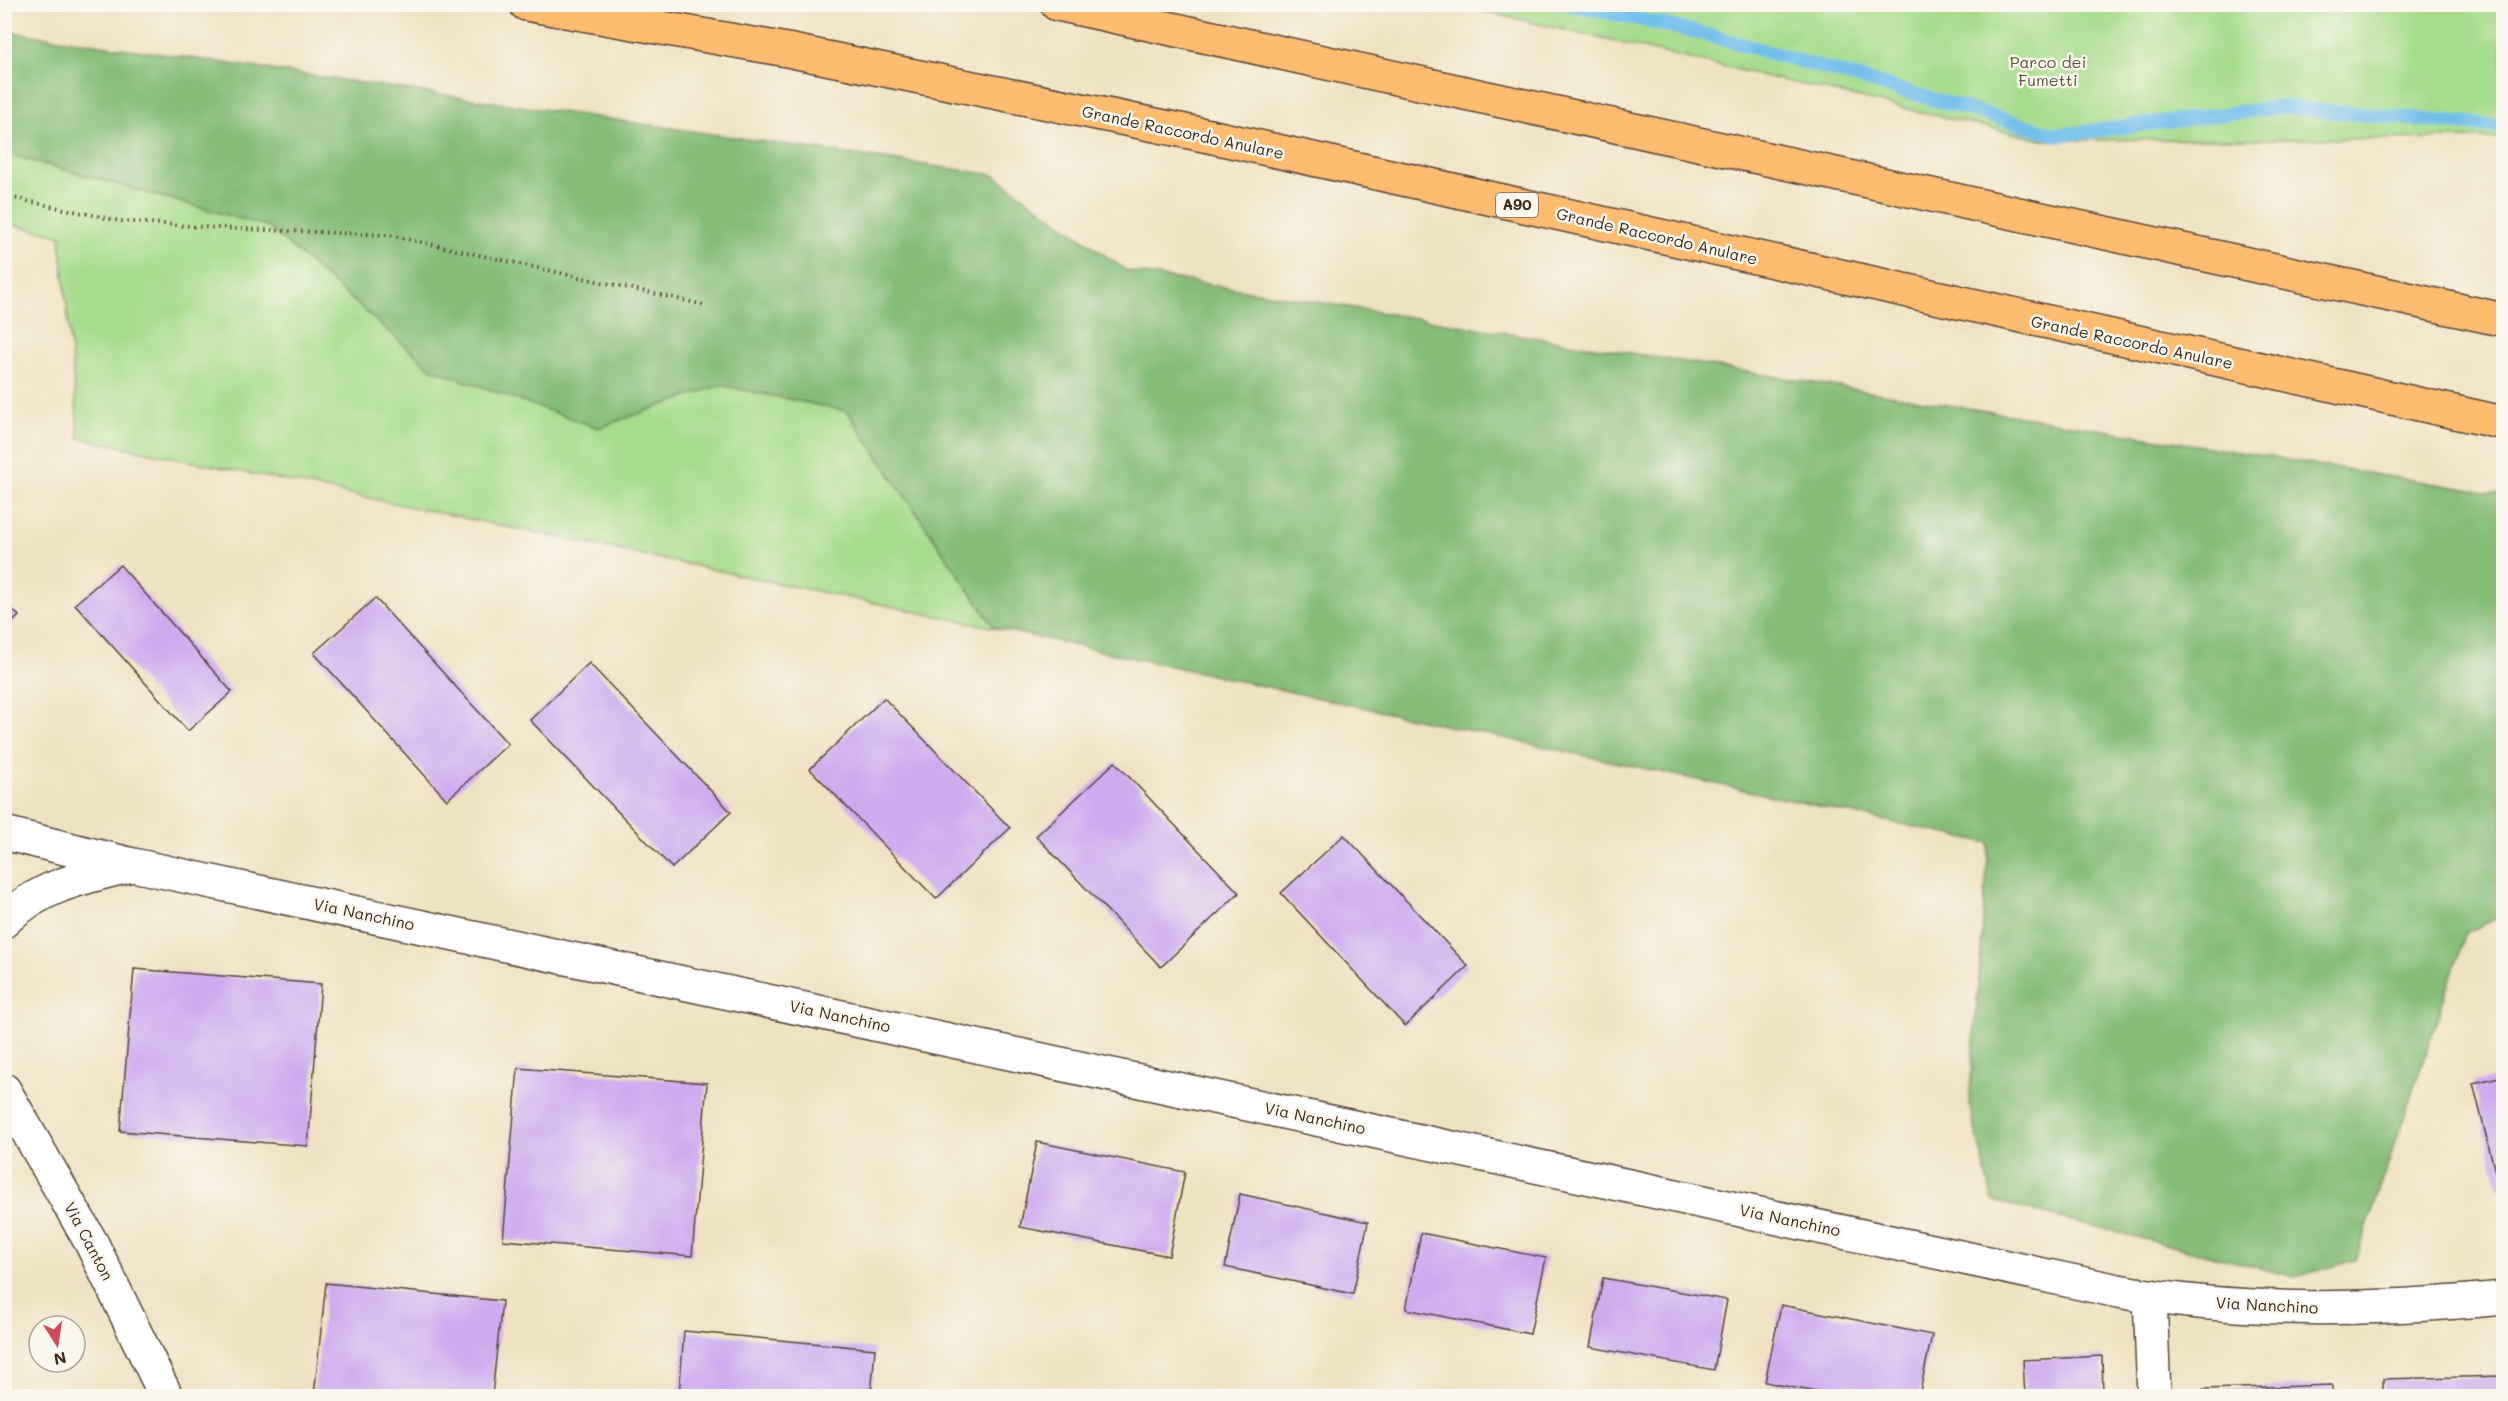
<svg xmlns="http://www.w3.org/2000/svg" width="2508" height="1401" viewBox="0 0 2508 1401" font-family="Mali,sans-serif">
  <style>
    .green { fill: #a7dc8d; stroke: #718356; stroke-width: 1.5 }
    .forest { fill: #85bc78; stroke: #60734b; stroke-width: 1.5 }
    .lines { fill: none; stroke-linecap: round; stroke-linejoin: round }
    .stream { stroke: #72bfec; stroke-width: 14 }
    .building { fill: #ccacef }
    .street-casing { stroke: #564637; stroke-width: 36 }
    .highway-casing { stroke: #564637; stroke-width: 36 }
    .path { stroke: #564637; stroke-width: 4; stroke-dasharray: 1.5 4.5; stroke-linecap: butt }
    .street { stroke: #fff; stroke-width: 33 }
    .highway { stroke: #febc70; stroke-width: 33 }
    .labels { text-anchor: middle; stroke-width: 5; stroke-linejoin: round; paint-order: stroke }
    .shield { fill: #fbf7ec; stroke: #75685c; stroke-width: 1.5 }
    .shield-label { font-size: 15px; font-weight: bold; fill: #3b2a1e }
    .park-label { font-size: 16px; fill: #56563a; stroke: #fbf7ec }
    .street-label { font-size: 16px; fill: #3b2a1e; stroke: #fbf7ec }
  </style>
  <rect width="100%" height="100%" fill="#fbf7ec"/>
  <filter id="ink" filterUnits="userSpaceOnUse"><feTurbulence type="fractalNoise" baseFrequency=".0167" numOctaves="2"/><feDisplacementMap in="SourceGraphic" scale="12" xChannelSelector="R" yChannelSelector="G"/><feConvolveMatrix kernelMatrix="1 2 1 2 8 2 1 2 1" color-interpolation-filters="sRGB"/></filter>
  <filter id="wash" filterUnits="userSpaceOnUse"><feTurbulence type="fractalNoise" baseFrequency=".008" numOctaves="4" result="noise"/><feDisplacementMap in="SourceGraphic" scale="24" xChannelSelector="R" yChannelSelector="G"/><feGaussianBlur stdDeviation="1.35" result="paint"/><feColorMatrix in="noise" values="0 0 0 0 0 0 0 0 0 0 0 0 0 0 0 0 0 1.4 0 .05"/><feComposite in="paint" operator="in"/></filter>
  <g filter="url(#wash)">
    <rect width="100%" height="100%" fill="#efe2c2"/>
    <g class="green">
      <polygon points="1456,5 2503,5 2503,138 2043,140"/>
      <polygon points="4,153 267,226 432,369 598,428 720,385 847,411 995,628 79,438 60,235 5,223"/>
    </g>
    <polygon class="forest" points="5,31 994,175 1127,271 2503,495 2503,915 2466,933 2356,1260 2295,1277 1993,1201 1969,1104 1989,843 995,628 847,411 720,385 598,428 432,369 267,226 5,153"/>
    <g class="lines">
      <polyline class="stream" points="1570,4 1705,34 2058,135 2282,107 2504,127"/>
    </g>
    <g id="blocks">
      <g class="building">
        <polygon points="120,565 232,692 188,731 75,604"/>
        <polygon points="375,598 508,744 447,800 314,653"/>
        <polygon points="4,602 19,616 4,630"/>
        <polygon points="589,663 731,812 672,868 530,720"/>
        <polygon points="884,698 1010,828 936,899 810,769"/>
        <polygon points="1115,762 1239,893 1161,967 1036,836"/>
        <polygon points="1344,835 1468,966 1405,1026 1281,893"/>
        <polygon points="134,969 321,984 308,1146 120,1131"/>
        <polygon points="518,1068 707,1083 692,1256 503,1240"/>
        <polygon points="2504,1076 2504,1187 2499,1188 2473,1083"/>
        <polygon points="1037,1142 1185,1172 1169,1256 1020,1227"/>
        <polygon points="1240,1194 1368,1222 1353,1294 1225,1267"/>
        <polygon points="1421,1233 1546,1258 1530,1334 1406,1309"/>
        <polygon points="1603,1278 1727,1300 1714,1370 1590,1347"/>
        <polygon points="326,1283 502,1301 492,1396 314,1396"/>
        <polygon points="1781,1305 1932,1335 1919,1396 1837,1396 1765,1382"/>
        <polygon points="684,1331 875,1349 871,1396 679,1396"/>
        <polygon points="2102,1356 2103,1396 2025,1396 2023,1360"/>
        <polygon points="2503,1376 2504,1396 2383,1396 2383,1379"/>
        <polygon points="2332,1385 2332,1396 2203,1396 2203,1389"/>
      </g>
    </g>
  </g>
  <g filter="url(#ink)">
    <use href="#blocks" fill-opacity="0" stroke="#564637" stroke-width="1.5"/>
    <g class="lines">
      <defs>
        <g id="street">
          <path d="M4,833L133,865L2118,1291C2246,1314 2375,1310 2504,1298"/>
          <path d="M4,921C37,887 84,877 128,866"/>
          <polyline points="4,1090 92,1244 166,1396"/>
          <polyline points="2150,1297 2154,1396"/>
        </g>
        <g id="highway">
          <polyline points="526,4 787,50 1209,136 2504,423"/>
          <polyline points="1057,4 2504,320"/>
        </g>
      </defs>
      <use href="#street" class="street-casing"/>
      <use href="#highway" class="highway-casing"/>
      <polyline class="path" points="4,196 120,221 217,228 389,235 705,305"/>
      <use href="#street" class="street"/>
      <use href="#highway" class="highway"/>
    </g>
  </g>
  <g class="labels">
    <rect class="shield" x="1496" y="193" width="42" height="24" rx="4.5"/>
    <g class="shield-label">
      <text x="1517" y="210">A90</text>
    </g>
    <g class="park-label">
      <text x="2048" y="68">Parco dei<tspan x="2048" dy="18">Fumetti</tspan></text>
    </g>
    <g class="street-label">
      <text transform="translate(1183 132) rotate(12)" y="6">Grande Raccordo Anulare</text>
      <text transform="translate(1657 236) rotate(13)" y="6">Grande Raccordo Anulare</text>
      <text transform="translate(2132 342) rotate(12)" y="6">Grande Raccordo Anulare</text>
      <text transform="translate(364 914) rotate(12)" y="6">Via Nanchino</text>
      <text transform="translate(840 1016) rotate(12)" y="6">Via Nanchino</text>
      <text transform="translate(1315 1118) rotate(12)" y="6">Via Nanchino</text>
      <text transform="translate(1790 1220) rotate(12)" y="6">Via Nanchino</text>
      <text transform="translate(89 1241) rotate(62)" y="6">Via Canton</text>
      <text transform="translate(2267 1305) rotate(3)" y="6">Via Nanchino</text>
    </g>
  </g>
  <rect width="2508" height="1401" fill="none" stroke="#fbf7ec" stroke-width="24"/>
  <g transform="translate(57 1344) rotate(168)"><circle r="28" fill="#fbf7ec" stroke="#aea59a" stroke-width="1.5"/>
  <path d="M0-4.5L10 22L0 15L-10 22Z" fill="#d1495b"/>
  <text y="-9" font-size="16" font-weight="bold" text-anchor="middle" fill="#3b2a1e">N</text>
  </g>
</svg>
